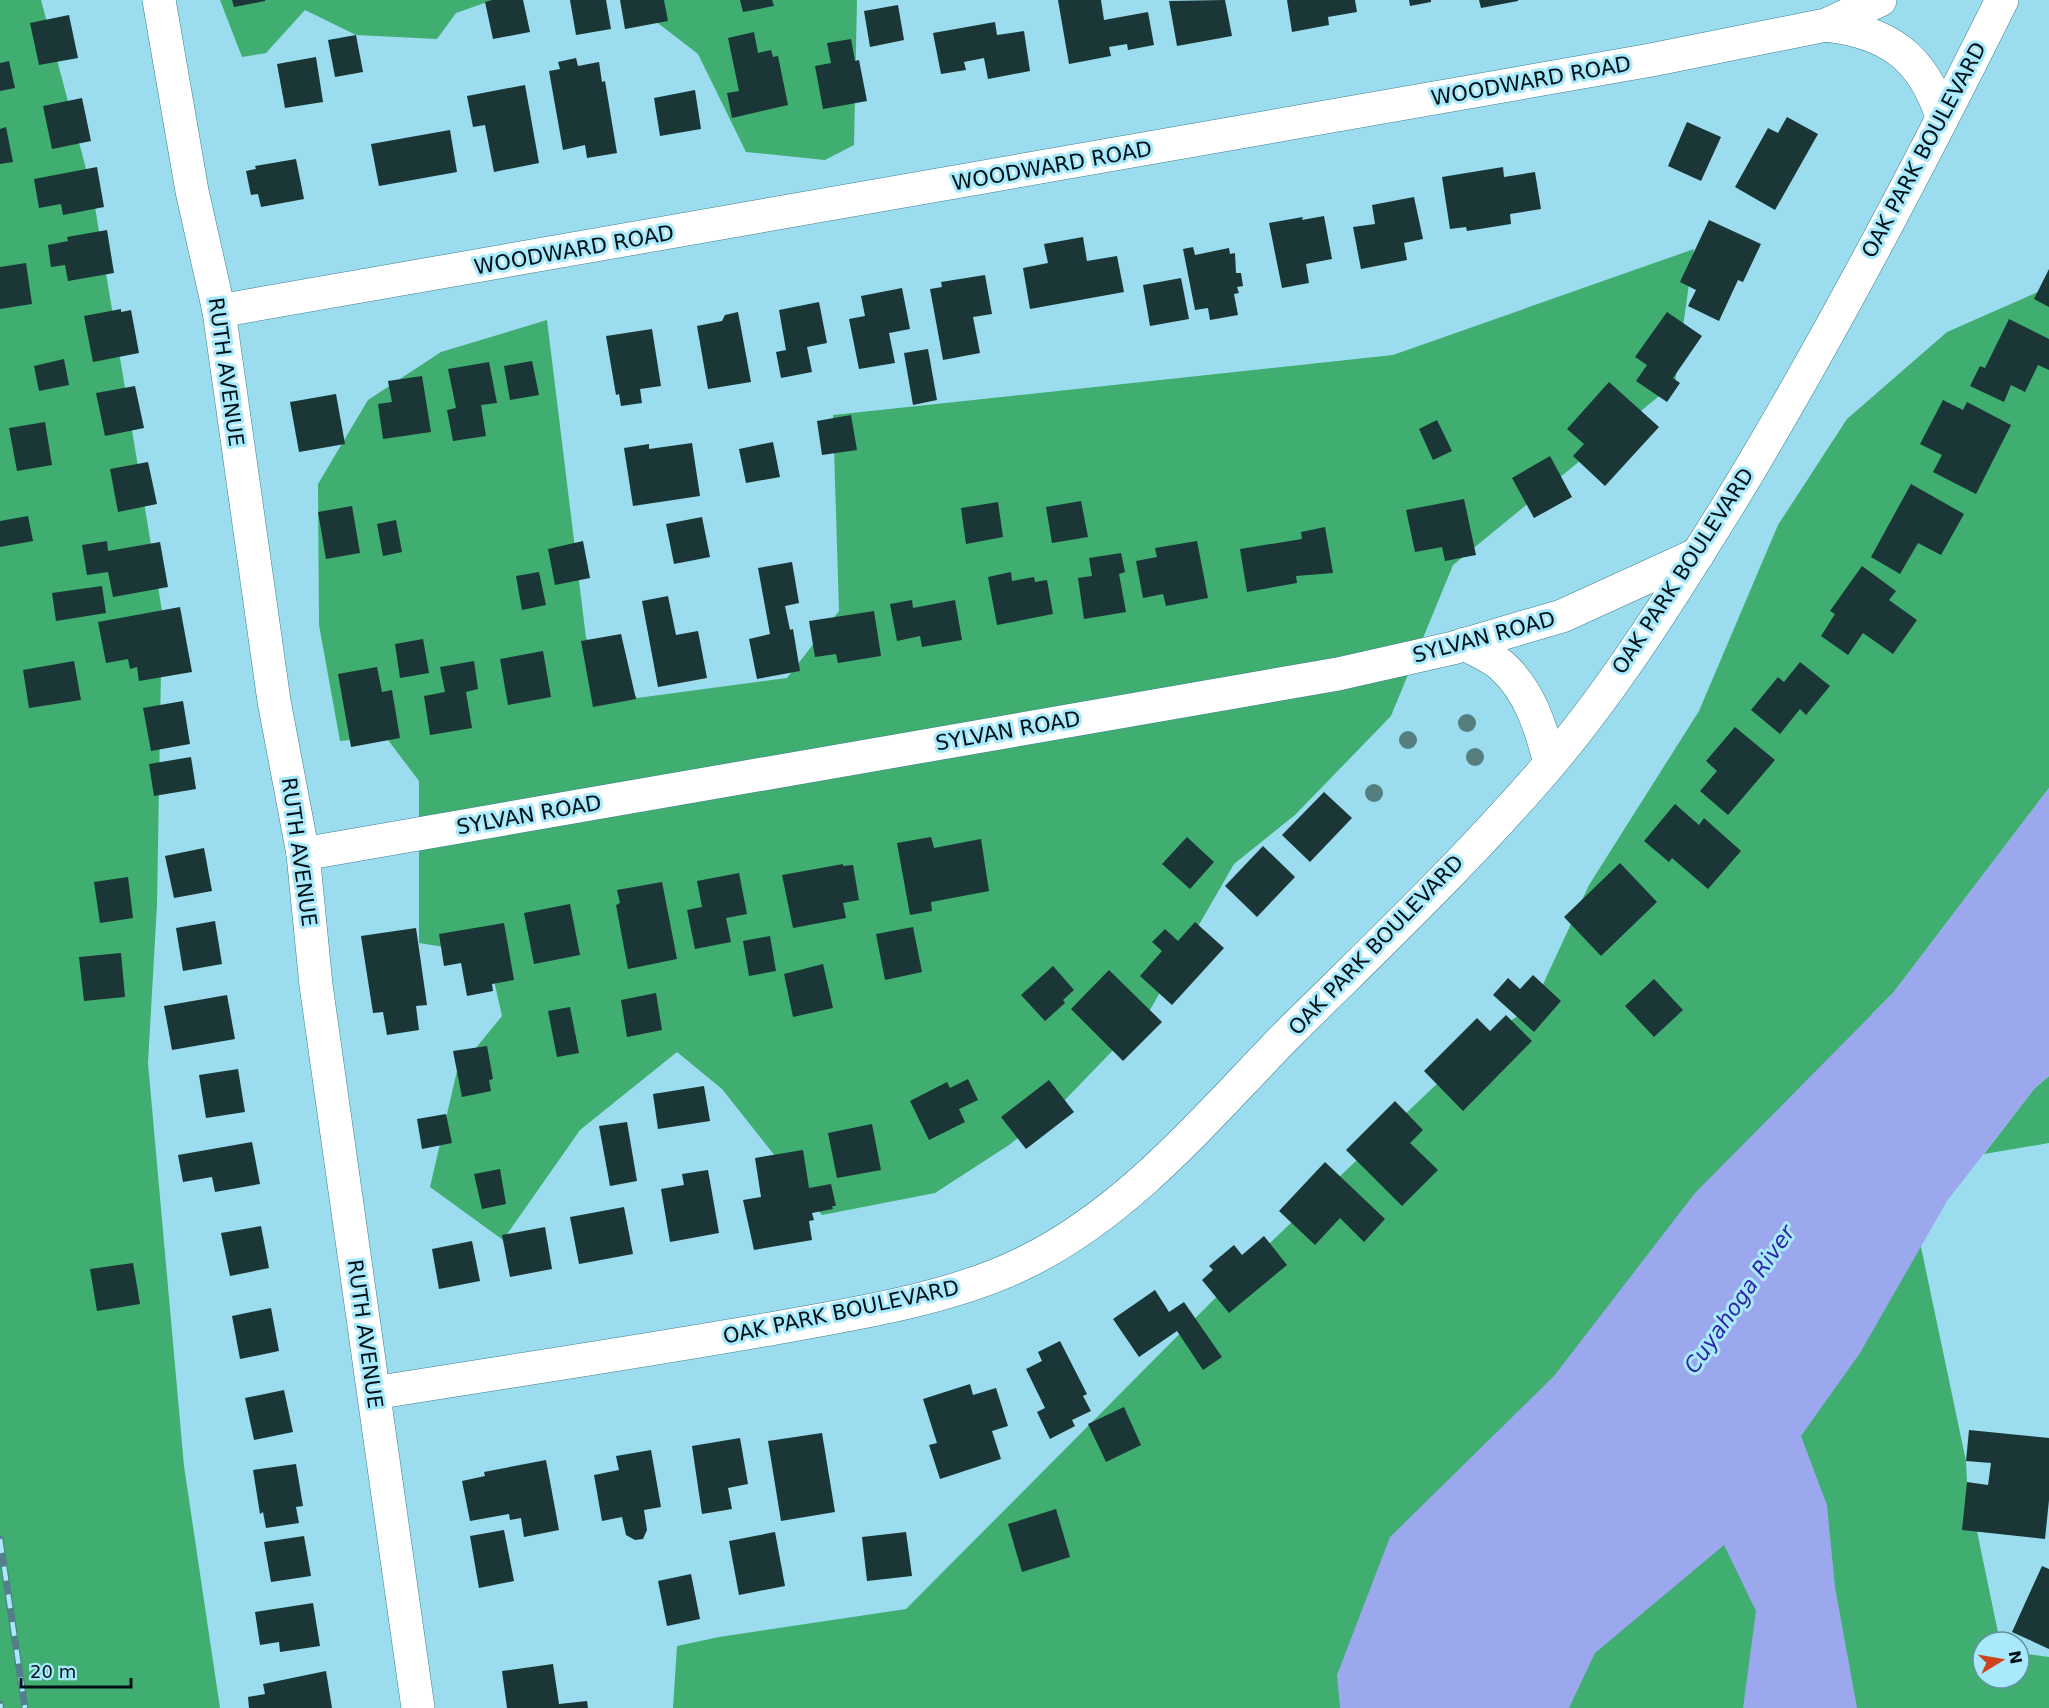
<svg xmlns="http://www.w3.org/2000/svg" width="2049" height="1708" viewBox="0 0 2049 1708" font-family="'DejaVu Sans',sans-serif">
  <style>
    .forest { fill: #40ad71 }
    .water { fill: #9ba8ed }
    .building { fill: #1a3636 }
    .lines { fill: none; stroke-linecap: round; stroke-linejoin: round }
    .minor-casing { stroke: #3e7f8f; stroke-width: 34 }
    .minor { stroke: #fff; stroke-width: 33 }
    .rail-casing { stroke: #537f8b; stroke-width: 7 }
    .rail { stroke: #a8eafc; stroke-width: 4.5; stroke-dasharray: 14; stroke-linecap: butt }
    .tree { fill: #557f7f }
    .labels { text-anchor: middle; stroke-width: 6; stroke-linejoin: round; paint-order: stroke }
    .street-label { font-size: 21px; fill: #001117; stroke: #a8eafc }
    .water-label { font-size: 22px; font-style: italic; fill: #3024a8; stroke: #a8eafc }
  </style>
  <rect width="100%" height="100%" fill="#9bddee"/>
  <g class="forest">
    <polygon points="0,0 41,0 93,195 162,611 157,905 148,1063 184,1466 220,1708 0,1708"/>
    <polygon points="220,0 493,0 456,13 437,39 356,35 305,10 266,53 242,57"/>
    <polygon points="628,0 857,0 854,145 825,160 746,152 698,54"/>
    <polygon points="1694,249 1675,383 1453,565 1391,716 1295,815 1234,864 1147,1015 1061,1104 1009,1145 935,1193 822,1215 722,1089 677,1052 580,1130 503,1240 430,1187 457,1071 502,1016 488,954 419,943 419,781 385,736 340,741 319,625 318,484 368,400 441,352 547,320 586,638 637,698 787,678 839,611 833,415 1393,355"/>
    <polygon points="2049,283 2049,788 1893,993 1872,1014 1966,1461 1967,1483 2000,1642 1983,1642 1983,1678 2019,1678 2019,1653 2049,1657 2049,1708 673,1708 677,1646 719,1637 906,1609 1271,1242 1486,1037 1533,1006 1589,885 1699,711 1778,525 1847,419 1947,332 2038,292"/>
    <polygon points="2049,1076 2049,1143 1984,1154 2034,1089"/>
  </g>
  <polygon class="water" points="2049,788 2049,1076 2034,1089 1947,1201 1860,1353 1801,1436 1827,1505 1835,1587 1857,1708 1743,1708 1756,1611 1724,1545 1595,1653 1569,1708 1340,1708 1337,1675 1390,1537 1554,1376 1695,1193 1893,993"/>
  <g class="building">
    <polygon points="232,0 265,0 265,1 234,7"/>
    <polygon points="492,0 523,0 530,32 493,39 485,2"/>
    <polygon points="570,0 606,0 611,29 576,35"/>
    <polygon points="620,0 664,0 668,21 625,29"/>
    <polygon points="740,0 772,0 774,6 743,12"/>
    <polygon points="1058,0 1101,0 1104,20 1148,12 1154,45 1128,50 1127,44 1109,47 1111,56 1069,64"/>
    <polygon points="1225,0 1232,36 1177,46 1169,1"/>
    <polygon points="1287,0 1355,0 1357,12 1328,17 1329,25 1292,32"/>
    <polygon points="1409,0 1431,0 1431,2 1410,6"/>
    <polygon points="1479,0 1518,0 1518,1 1481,8"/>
    <polygon points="898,5 904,40 870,47 864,11"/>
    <polygon points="69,15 78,58 39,65 30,23"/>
    <polygon points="995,22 997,35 1024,31 1030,71 988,79 984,58 964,62 966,70 941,74 933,33"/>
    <polygon points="754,32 758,53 771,50 773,57 778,56 788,105 732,118 727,93 739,91 728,38"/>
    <polygon points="356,35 363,72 335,77 328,40"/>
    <polygon points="851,39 855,61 859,60 867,101 823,109 815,66 831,63 827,43"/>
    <polygon points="316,57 323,102 285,108 277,64"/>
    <polygon points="576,58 578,66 599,62 602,82 605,81 617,153 587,158 585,145 563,150 549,71 560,69 558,62"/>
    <polygon points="9,61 15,88 0,91 0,63"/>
    <polygon points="525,85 539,163 494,172 485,125 473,127 467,96"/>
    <polygon points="695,90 701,129 660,136 654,98"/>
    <polygon points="82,98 91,141 52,149 43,106"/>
    <polygon points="1787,117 1818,134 1775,210 1735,187 1768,128 1778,133"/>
    <polygon points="1687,122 1721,137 1701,181 1668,166"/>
    <polygon points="6,127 13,162 0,164 0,129"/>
    <polygon points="450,130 457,172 379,186 371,144"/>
    <polygon points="296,159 304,199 261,207 258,194 251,195 246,171 256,169 255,166"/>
    <polygon points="97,167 104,207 63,215 61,204 39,208 34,179"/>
    <polygon points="1503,167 1504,177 1535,172 1541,209 1510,214 1511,224 1467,231 1466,227 1450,229 1442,177"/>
    <polygon points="1414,197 1423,239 1404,243 1407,260 1361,269 1353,227 1375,224 1372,205"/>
    <polygon points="1324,216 1332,259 1306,264 1309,283 1282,288 1269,223 1303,217 1302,220"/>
    <polygon points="1709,220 1761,244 1743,282 1738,280 1719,321 1688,306 1696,290 1680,282"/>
    <polygon points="107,230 114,273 68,281 65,265 51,267 48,245 68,241 67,237"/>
    <polygon points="1083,237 1087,261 1117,256 1124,292 1030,309 1023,268 1048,263 1044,244"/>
    <polygon points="1193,247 1195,255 1229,248 1230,254 1235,253 1236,273 1241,273 1243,286 1237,287 1239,293 1234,294 1238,315 1210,320 1208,308 1195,310 1183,249"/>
    <polygon points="26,263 32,304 0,309 0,267"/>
    <polygon points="2049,269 2049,307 2034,299"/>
    <polygon points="985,275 992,314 973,317 980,353 943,360 930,289 942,287 941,282"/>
    <polygon points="1181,278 1189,319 1150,326 1143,285"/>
    <polygon points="902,288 910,329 889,333 895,363 859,369 849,319 865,316 861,296"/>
    <polygon points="819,302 827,343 807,347 812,372 781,378 776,352 786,350 779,310"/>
    <polygon points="121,309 121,312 131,310 139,353 93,362 84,316"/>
    <polygon points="738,312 751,382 708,389 697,326 722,321 725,315"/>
    <polygon points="1667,312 1702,336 1673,378 1680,383 1667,402 1636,381 1647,365 1635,357"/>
    <polygon points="2009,319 2049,339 2049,370 2038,365 2025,392 2011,385 2004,402 1970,386 1980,366 1985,368"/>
    <polygon points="652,329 661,386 640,389 642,403 621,406 619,394 616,395 606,336"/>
    <polygon points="928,349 937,400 913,405 904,353"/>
    <polygon points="64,359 69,385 39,391 34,366"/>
    <polygon points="532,361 539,395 510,400 504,366"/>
    <polygon points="489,362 497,403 481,405 486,436 453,441 447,410 456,408 448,369"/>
    <polygon points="422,376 431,432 383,439 378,404 392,402 388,381"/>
    <polygon points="1609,382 1659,427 1605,486 1573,456 1584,444 1567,429"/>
    <polygon points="135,386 144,428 105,436 96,393"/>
    <polygon points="336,394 345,444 299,452 290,402"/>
    <polygon points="1943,400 1963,410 1967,402 2011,425 1976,494 1933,472 1942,455 1920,444"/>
    <polygon points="851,415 857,450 822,455 817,421"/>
    <polygon points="1437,420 1452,451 1433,460 1419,429"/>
    <polygon points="45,422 52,465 17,471 9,428"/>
    <polygon points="773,442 780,477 746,483 739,449"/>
    <polygon points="692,443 700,496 633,506 624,448 649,444 649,449"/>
    <polygon points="1550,456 1572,497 1534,518 1512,478"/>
    <polygon points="148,462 157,504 118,512 110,469"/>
    <polygon points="1911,484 1964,514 1941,555 1918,543 1900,574 1871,557"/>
    <polygon points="1464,499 1476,555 1445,561 1442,547 1415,552 1406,510"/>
    <polygon points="1081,501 1088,537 1052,543 1046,507"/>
    <polygon points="998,502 1003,537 966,544 961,508"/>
    <polygon points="352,506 360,553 326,559 318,512"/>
    <polygon points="28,516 33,541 0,547 0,521"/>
    <polygon points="702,517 710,557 674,564 666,524"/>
    <polygon points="396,520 402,552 383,556 377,524"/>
    <polygon points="1325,527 1333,573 1296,576 1297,583 1247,592 1240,549 1302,539 1301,532"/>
    <polygon points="107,541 108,551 160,542 168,587 113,597 108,572 87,575 82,545"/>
    <polygon points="583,541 590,578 555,585 548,549"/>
    <polygon points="1197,541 1208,598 1166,606 1163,594 1143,598 1136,561 1157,557 1155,548"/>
    <polygon points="1121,553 1125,572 1119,574 1126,612 1084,619 1078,578 1092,576 1089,558"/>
    <polygon points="792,562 799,603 785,606 790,630 793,629 800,671 757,679 749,639 770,634 758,568"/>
    <polygon points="1862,566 1896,591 1889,600 1917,620 1893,654 1863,633 1848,655 1821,636 1835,614 1830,611"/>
    <polygon points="539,572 546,605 522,610 516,576"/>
    <polygon points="1011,572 1012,581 1034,577 1035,582 1047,580 1053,614 997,625 988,577"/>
    <polygon points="102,586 106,613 56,621 52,593"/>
    <polygon points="668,596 676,635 698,631 707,678 658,687 642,601"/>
    <polygon points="912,600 913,608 955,600 962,640 922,647 920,636 897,641 890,604"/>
    <polygon points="180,607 192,672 139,681 137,667 130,669 128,659 106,663 98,622"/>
    <polygon points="874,611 881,656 838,663 836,654 815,657 809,621"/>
    <polygon points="621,634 636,699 593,707 581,641"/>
    <polygon points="423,639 429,673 400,678 395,644"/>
    <polygon points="543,651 551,697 508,705 500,659"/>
    <polygon points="74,661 81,700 29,708 23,670"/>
    <polygon points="474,661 478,689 466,692 472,728 430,735 424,696 445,692 440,667"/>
    <polygon points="1800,662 1830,686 1806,715 1800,709 1780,734 1751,710 1778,677 1784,682"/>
    <polygon points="377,667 382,692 392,690 400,738 351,747 338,674"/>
    <polygon points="183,701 190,744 151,751 143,708"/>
    <polygon points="1735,727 1775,760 1728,815 1700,791 1717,771 1706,761"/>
    <polygon points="191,757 196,789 154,796 149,764"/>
    <polygon points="1324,792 1352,818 1310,862 1282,835"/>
    <polygon points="1675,804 1699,825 1704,818 1741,851 1708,889 1672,858 1669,862 1644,841"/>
    <polygon points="931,837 934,848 981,839 989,891 931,902 932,911 910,915 897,843"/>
    <polygon points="1187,837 1214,862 1190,889 1162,864"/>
    <polygon points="1263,846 1295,877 1257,917 1225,886"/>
    <polygon points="204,848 212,891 174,898 165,856"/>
    <polygon points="1620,863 1657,902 1601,956 1564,917"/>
    <polygon points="843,864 843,866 853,865 859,900 843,903 846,918 793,928 782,875"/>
    <polygon points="739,873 747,914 726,918 731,942 695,949 687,910 702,907 697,881"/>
    <polygon points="128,877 133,918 100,923 94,882"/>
    <polygon points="662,882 677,959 628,969 616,905 620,903 617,890"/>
    <polygon points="570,904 580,955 534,964 524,913"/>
    <polygon points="215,921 222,964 183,971 176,928"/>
    <polygon points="1195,922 1224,948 1172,1005 1140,976 1162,951 1152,942 1165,929 1178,941"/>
    <polygon points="504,923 514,980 492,984 493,991 467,996 461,963 444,966 439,934"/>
    <polygon points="913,927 922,972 885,980 876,934"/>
    <polygon points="416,928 427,1005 416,1006 419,1030 387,1035 383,1012 373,1013 361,936"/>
    <polygon points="770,936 776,971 749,976 743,941"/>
    <polygon points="121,953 125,997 84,1001 79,957"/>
    <polygon points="823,964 833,1008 793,1017 784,974"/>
    <polygon points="1053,966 1074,990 1063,1000 1065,1003 1045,1021 1021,995"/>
    <polygon points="1109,970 1162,1022 1123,1061 1071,1009"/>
    <polygon points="1533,975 1561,1001 1534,1032 1493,995 1508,978 1520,989"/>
    <polygon points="1654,979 1683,1010 1654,1037 1625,1006"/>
    <polygon points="656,993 662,1030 627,1037 621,1000"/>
    <polygon points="227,995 235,1039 172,1050 164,1006"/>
    <polygon points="570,1007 579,1053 557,1057 548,1011"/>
    <polygon points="1506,1015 1532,1041 1463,1111 1424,1071 1477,1018 1490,1031"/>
    <polygon points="487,1046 493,1079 489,1080 491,1091 462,1097 453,1051"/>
    <polygon points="238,1069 245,1112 206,1118 199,1075"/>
    <polygon points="968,1079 978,1100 959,1109 965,1122 929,1140 910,1101 947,1082 950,1088"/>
    <polygon points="1049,1080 1074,1112 1026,1149 1001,1117"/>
    <polygon points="704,1086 710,1121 658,1129 653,1094"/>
    <polygon points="1395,1101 1423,1130 1410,1143 1438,1170 1402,1206 1346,1150"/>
    <polygon points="446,1114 452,1143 422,1149 417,1119"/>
    <polygon points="627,1122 637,1181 610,1186 599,1126"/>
    <polygon points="872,1124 881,1170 837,1178 828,1133"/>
    <polygon points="252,1142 260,1184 215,1192 212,1177 183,1182 178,1155"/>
    <polygon points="803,1150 809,1188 831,1184 836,1206 832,1206 833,1209 812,1213 814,1220 809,1221 812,1240 754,1250 743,1200 761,1197 755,1158"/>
    <polygon points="1325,1162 1385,1219 1364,1242 1340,1218 1315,1245 1279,1211"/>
    <polygon points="500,1169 506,1204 482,1209 474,1174"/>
    <polygon points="708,1170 719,1233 670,1242 661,1189 684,1185 682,1174"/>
    <polygon points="624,1207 633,1254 579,1264 570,1217"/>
    <polygon points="261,1226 269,1268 230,1276 221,1233"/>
    <polygon points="545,1227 552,1269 510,1277 502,1235"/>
    <polygon points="1264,1236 1287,1265 1229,1313 1202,1280 1213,1270 1209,1266 1234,1245 1242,1255"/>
    <polygon points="472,1241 480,1281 439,1289 432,1249"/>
    <polygon points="133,1263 140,1304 97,1311 90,1269"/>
    <polygon points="1155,1290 1169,1312 1184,1302 1222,1357 1203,1370 1177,1331 1139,1357 1113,1319"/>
    <polygon points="271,1308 279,1351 240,1359 232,1316"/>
    <polygon points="1060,1341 1087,1394 1083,1396 1091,1411 1072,1420 1075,1426 1050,1439 1037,1412 1045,1408 1026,1369 1042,1361 1038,1352"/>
    <polygon points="970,1384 973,1395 996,1388 1008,1426 992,1431 1001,1459 940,1479 929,1445 937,1443 923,1399"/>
    <polygon points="284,1390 293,1432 254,1440 245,1398"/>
    <polygon points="1124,1407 1141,1445 1106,1462 1088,1424"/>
    <polygon points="1969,1430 2049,1438 2049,1500 2045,1539 1962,1530 1967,1482 1988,1485 1991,1463 1966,1461"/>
    <polygon points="822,1433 835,1512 781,1521 768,1441"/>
    <polygon points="740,1438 748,1484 728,1488 732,1509 702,1514 692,1446"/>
    <polygon points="651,1450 661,1507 644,1510 647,1530 643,1539 635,1540 626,1535 622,1517 602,1521 594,1475 619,1470 616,1456"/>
    <polygon points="546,1460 559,1530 524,1537 521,1518 510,1520 509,1514 470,1521 462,1481 485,1476 484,1472"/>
    <polygon points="296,1464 303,1506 296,1507 299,1523 266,1528 263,1512 260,1514 253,1470"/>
    <polygon points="1056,1509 1070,1557 1022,1572 1008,1524"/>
    <polygon points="504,1530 514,1581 479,1588 470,1536"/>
    <polygon points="775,1532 785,1586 739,1595 729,1541"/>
    <polygon points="906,1532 912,1576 867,1581 862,1537"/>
    <polygon points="304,1536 311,1576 271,1582 264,1542"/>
    <polygon points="2042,1566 2049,1569 2049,1649 2012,1632"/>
    <polygon points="691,1574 700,1619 667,1626 658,1581"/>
    <polygon points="313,1603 320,1646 280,1652 279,1642 260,1645 255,1612"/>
    <polygon points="553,1664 559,1704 587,1701 588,1708 507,1708 502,1671"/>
    <polygon points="326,1671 332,1708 249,1708 248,1697 265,1694 263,1684"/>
  </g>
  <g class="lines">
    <defs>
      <g id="minor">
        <polyline points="159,0 192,191 219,311 274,701 303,854 316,985 418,1708"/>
        <path d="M1826,25C1888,32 1923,57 1942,117"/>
        <polyline points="219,311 1651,60 1826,25 1880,0"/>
        <path d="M1465,644C1477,651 1492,657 1502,666C1530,691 1541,728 1550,763"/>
        <polyline points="303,854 1338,674 1453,648 1562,616 1698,554"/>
        <path d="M374,1393C510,1371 646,1351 781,1327C859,1313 953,1298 1024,1263C1131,1211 1209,1114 1291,1031C1380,943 1473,855 1554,759C1620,680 1675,591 1729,504C1828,341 1917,171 2002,0"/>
      </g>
    </defs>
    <use href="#minor" class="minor-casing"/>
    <use href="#minor" class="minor"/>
    <defs>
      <g id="rail">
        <polyline points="0,1539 25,1708"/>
        <polyline points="0,1704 1,1708"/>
      </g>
    </defs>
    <use href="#rail" class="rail-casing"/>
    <use href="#rail" class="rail"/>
  </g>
  <g class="tree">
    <circle cx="1467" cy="723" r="9"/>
    <circle cx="1408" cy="740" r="9"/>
    <circle cx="1475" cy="757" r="9"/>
    <circle cx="1374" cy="793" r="9"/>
  </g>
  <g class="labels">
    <g class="street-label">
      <text transform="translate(1531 81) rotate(-10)" y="7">WOODWARD ROAD</text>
      <text transform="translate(1924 150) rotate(-62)" y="7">OAK PARK BOULEVARD</text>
      <text transform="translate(1052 166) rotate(-10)" y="7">WOODWARD ROAD</text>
      <text transform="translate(574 250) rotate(-10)" y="7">WOODWARD ROAD</text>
      <text transform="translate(226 372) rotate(82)" y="7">RUTH AVENUE</text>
      <text transform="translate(1683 571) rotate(-57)" y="7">OAK PARK BOULEVARD</text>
      <text transform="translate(1484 637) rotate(-15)" y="7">SYLVAN ROAD</text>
      <text transform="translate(1008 731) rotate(-10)" y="7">SYLVAN ROAD</text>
      <text transform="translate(529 815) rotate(-10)" y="7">SYLVAN ROAD</text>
      <text transform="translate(299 852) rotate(82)" y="7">RUTH AVENUE</text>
      <text transform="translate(1376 945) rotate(-46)" y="7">OAK PARK BOULEVARD</text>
      <text transform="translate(841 1312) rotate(-12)" y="7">OAK PARK BOULEVARD</text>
      <text transform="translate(365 1334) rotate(82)" y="7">RUTH AVENUE</text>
    </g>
    <g class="water-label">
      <text transform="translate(1739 1299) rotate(-55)" y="8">Cuyahoga River</text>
    </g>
  </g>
  <g transform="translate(2001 1660) rotate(79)"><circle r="28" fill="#a8eafc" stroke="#6593a0" stroke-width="1.5"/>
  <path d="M0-4.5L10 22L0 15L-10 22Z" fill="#cd441e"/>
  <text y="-9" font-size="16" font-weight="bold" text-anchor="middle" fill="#001117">N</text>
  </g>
  <path d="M21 1678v9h110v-9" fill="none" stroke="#001117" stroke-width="3"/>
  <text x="30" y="1678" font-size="18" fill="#001117" stroke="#a8eafc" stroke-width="4.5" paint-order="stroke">20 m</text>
</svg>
